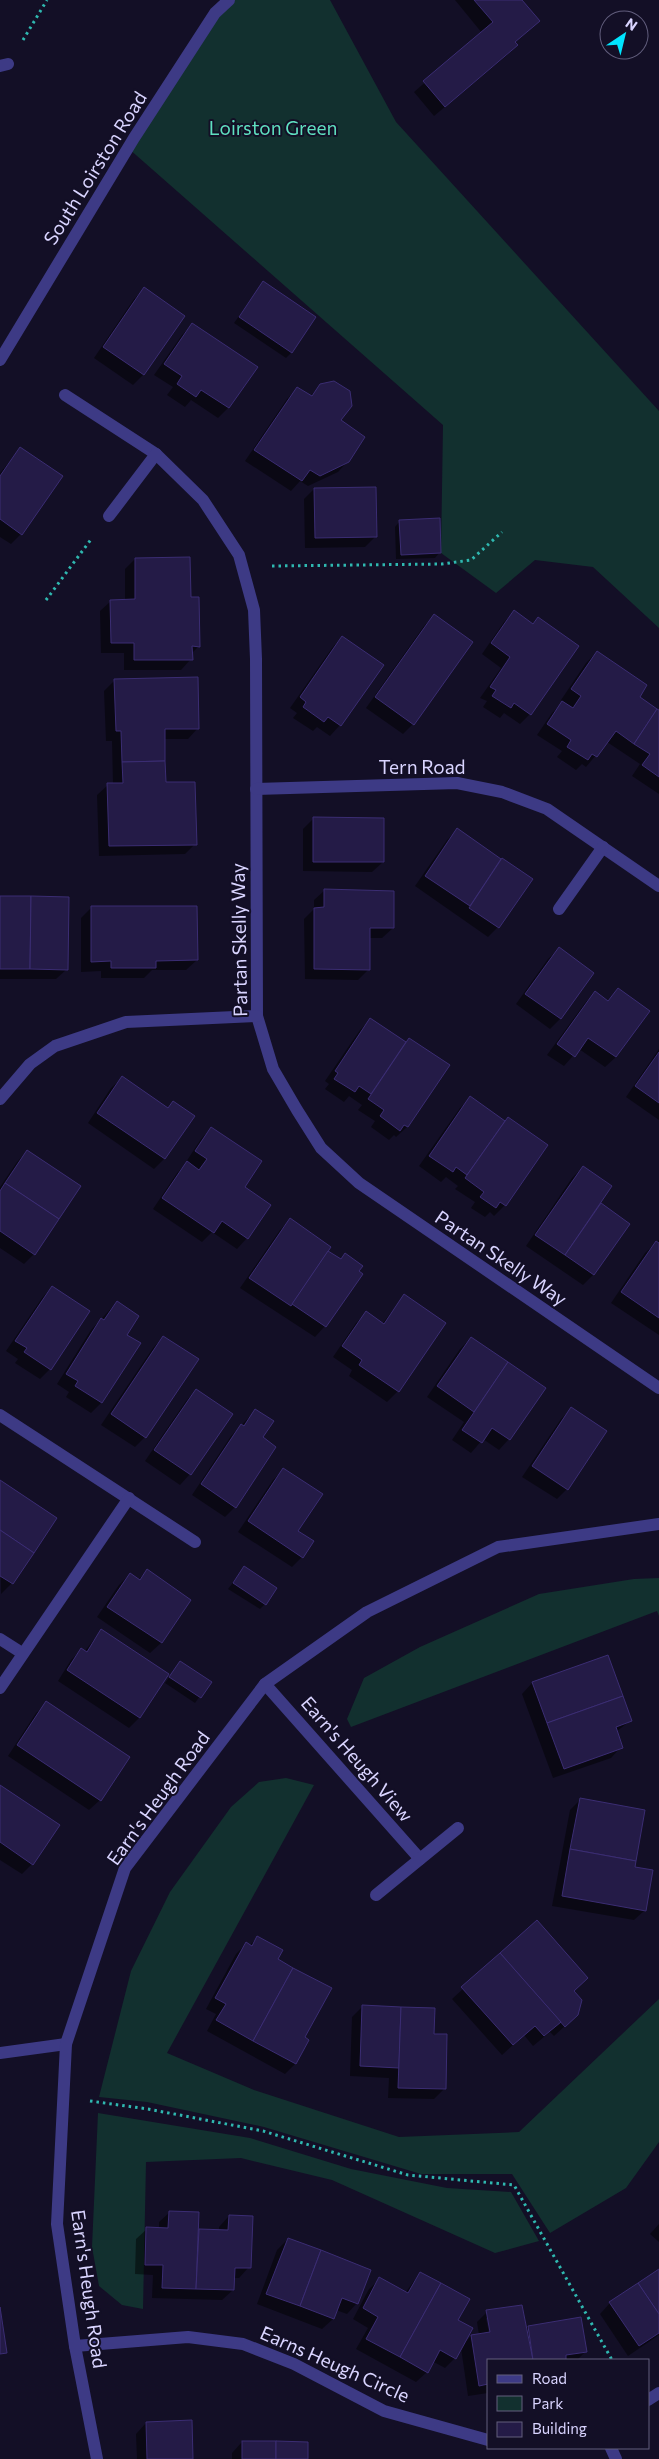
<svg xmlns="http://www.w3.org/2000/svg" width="659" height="2459" viewBox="0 0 659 2459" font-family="Commissioner,sans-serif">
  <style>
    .green { fill: #12302f }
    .shadow { fill: #0007; fill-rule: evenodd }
    .building { fill: #241b47; stroke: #3b2d73 }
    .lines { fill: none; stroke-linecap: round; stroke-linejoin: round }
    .path { stroke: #2fb8b0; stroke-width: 3; stroke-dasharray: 2.5 4; stroke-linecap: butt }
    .minor { stroke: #3d3a85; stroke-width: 12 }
    .tertiary { stroke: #3d3a85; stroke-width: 12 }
    .labels { text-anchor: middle; stroke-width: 4; stroke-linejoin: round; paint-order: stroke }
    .park-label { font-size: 19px; fill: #5fe0c0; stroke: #130f26 }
    .street-label { font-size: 19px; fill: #d9d4ff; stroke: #130f26 }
  </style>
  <rect width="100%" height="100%" fill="#130f26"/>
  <g class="green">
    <polygon points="229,0 330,0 396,122 659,411 659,628 593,567 535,560 496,593 441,553 443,425 128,148"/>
    <polygon points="659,1578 659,1616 657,1611 351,1727 347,1719 364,1678 420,1647 539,1594 634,1579"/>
    <polygon points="286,1778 314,1785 167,2053 254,2090 399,2137 519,2132 659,1999 659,2142 626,2188 550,2233 512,2174 421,2174 264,2127 147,2102 99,2097 131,1971 170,1892 231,1807 259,1782"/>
    <polygon points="98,2113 250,2138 351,2169 447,2188 511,2192 539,2241 495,2253 332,2180 241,2158 146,2162 143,2309 122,2305 99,2286 92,2247"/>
  </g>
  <g class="shadow">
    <polygon points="455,0 520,0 538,21 514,43 517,45 506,56 434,116 414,92 482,33"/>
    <polygon points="263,283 291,353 286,358 234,323"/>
    <polygon points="144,289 183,316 143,375 133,385 94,358 134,299"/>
    <polygon points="192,325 256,368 228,408 218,418 191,400 185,407 167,395 173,387 154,375 182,335"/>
    <polygon points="321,386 340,420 348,461 338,472 308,486 300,481 291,491 245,461 287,399 297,389 310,396"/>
    <polygon points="21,448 21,534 11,544 0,537 0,473"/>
    <polygon points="314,489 376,536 365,547 305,548 304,499"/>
    <polygon points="400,521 440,552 435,558 396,559 395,527"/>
    <polygon points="135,559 189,598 199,646 191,654 191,659 181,670 124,670 124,653 101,653 100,611 111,601 125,601 125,569"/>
    <polygon points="514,612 532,624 538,619 530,714 520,724 504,713 500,718 483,707 487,701 480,698 501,668 482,654 504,622"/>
    <polygon points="434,616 413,724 403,734 366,708 424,626"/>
    <polygon points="342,637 340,725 330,736 317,727 313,731 293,718 297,713 290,708 332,648"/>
    <polygon points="597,652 638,697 659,711 659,794 632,776 640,764 607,742 586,767 582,764 576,770 557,757 562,751 537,735 552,713 564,702 561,700 586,663"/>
    <polygon points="115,680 198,728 188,739 164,739 165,783 195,844 185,854 99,856 97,795 108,785 113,784 112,741 106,741 104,691"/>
    <polygon points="313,819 383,862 372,872 303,871 303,829"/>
    <polygon points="457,830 531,879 498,927 488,937 415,886 447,840"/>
    <polygon points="325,890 393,928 382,938 369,938 369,969 358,980 305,979 304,919 314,909 314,900"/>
    <polygon points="0,897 67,969 56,979 0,979"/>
    <polygon points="91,908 197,960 186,970 152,970 144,978 101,978 101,971 81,972 81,918"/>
    <polygon points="559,949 593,973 560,1019 550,1029 516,1004 548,959"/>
    <polygon points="618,989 616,1057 605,1067 579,1049 564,1066 547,1055 585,1003 595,992 607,1001"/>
    <polygon points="371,1019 406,1043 409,1039 448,1066 407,1127 396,1137 394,1135 389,1140 371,1127 375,1121 358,1110 362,1105 349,1096 344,1102 325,1089 329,1084 325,1081 360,1030"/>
    <polygon points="659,1049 659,1120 626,1097"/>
    <polygon points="122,1078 167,1109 173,1102 193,1116 164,1159 154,1169 88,1123 111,1088"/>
    <polygon points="471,1098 505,1122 508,1118 547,1145 505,1205 494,1216 490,1212 485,1217 471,1208 475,1202 455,1189 458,1186 446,1177 441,1182 419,1166 460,1108"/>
    <polygon points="211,1128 243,1187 247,1238 237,1249 212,1232 202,1242 153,1209 177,1173 187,1163 186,1162 201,1139"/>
    <polygon points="27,1151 34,1254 24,1264 0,1248 0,1187 17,1162"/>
    <polygon points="583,1167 599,1204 628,1224 593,1275 583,1285 526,1246 572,1178"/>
    <polygon points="290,1220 327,1252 340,1260 345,1255 325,1326 315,1337 240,1288 280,1230"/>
    <polygon points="659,1240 659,1335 611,1303 645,1253"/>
    <polygon points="52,1287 50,1369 40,1379 15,1363 18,1359 6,1351 42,1298"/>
    <polygon points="404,1296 444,1323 398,1391 387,1402 349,1376 352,1370 333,1357 356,1323 366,1313 382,1324"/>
    <polygon points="117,1302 125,1335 101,1403 91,1413 66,1397 69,1392 57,1384 91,1330"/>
    <polygon points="163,1337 145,1437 135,1447 101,1425 153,1348"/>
    <polygon points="471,1338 544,1388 509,1439 499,1450 483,1439 471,1453 452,1440 464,1422 427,1397 460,1349"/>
    <polygon points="196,1390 231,1415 190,1474 180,1485 145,1461 186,1401"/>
    <polygon points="571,1409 567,1489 557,1499 522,1477 561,1419"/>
    <polygon points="255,1411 261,1438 235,1507 225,1517 192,1495 231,1436"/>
    <polygon points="283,1470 302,1557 292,1567 238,1532 273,1480"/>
    <polygon points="0,1482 55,1519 12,1583 1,1594"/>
    <polygon points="244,1568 265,1604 260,1609 228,1589"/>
    <polygon points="147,1571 190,1600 161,1643 150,1653 97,1617 119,1585 130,1574 138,1580"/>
    <polygon points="101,1631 168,1674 139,1718 129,1728 58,1681 71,1660 81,1650 84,1652"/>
    <polygon points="180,1663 210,1682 195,1703 165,1683"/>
    <polygon points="532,1683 631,1720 616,1732 621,1747 611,1758 553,1778 522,1694"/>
    <polygon points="47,1703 100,1800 89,1810 8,1756 36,1713"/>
    <polygon points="0,1787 32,1864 22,1874 0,1860"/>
    <polygon points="580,1800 634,1868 645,1910 634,1920 552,1906 570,1810"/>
    <polygon points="536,1922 573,1991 566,2025 554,2036 550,2032 533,2046 524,2035 502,2055 452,1999"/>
    <polygon points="257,1938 276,1959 303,2038 308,2041 295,2064 285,2074 207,2031 216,2014 206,2009 236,1954 246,1944 249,1946"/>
    <polygon points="362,2007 433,2035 444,2089 434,2099 388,2098 389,2078 350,2076 352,2017"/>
    <polygon points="170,2212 197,2230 219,2231 219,2227 229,2216 249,2267 239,2278 233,2278 233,2290 222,2300 152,2298 153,2275 135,2274 136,2239 147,2229 159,2229 159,2222"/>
    <polygon points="659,2224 659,2242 650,2234"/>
    <polygon points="288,2239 357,2303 347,2314 336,2310 333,2319 322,2329 257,2304 277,2250"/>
    <polygon points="659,2271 659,2335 628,2356 600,2314 610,2303"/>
    <path d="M420,2273L457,2320L464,2343L471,2336L479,2335L477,2322L487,2312L525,2327L580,2318L586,2351L577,2360H488V2393L468,2396L461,2348L455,2358L445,2368L432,2361L427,2372L416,2382L356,2349L368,2328L353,2319L369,2289L380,2279L405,2293ZM486,2318H489L492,2338H490Z"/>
    <polygon points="146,2423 192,2459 137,2459 136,2434"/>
    <polygon points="242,2442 307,2459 232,2459 232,2453"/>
  </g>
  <g class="building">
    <polygon points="474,0 522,0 540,21 515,42 518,45 445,107 423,81 493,22"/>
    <polygon points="263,281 316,317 292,353 239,317"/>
    <polygon points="144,287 185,316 144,375 103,347"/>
    <polygon points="192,323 258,367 229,408 201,390 196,397 177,384 182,376 164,364"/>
    <polygon points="334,381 350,391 352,406 341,420 365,437 349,462 320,476 310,470 302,481 254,450 297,387 312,396 320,384"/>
    <polygon points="20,447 63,476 22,535 0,519 0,476"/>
    <polygon points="376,487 377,537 315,538 314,488"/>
    <polygon points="440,518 441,553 401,555 399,520"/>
    <polygon points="190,557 191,597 199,597 200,647 192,646 193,660 134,660 134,643 111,643 110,600 135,599 135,558"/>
    <polygon points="514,610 533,624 538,617 579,646 531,715 514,703 511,708 492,696 496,690 490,687 510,657 491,643"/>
    <polygon points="434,614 473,642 414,725 375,697"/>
    <polygon points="342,636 384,665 341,726 328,717 324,722 303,707 306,702 300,697"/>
    <polygon points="597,651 647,685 640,697 657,709 634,744 616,731 597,757 592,754 588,760 567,747 571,740 547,724 562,701 573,708 581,696 571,689"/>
    <polygon points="198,677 199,729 165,729 165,761 122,762 121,731 116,731 114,679"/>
    <polygon points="657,709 659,710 659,777 642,765 650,754 634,744"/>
    <polygon points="165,761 166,782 195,782 197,845 109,846 107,783 123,783 122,762"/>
    <polygon points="313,817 384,818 384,862 313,862"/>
    <polygon points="457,828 501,859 470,906 425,876"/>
    <polygon points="502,858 533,879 499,928 469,908"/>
    <polygon points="324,889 394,891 394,928 370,928 370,970 314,969 314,908 324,907"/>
    <polygon points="0,896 31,896 30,969 0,969"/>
    <polygon points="31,896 69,897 68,970 30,969"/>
    <polygon points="91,906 197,906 198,960 156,961 156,968 111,968 111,961 91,962"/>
    <polygon points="559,947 594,973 561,1019 525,994"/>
    <polygon points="618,988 650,1011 616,1057 588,1038 575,1057 557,1044 595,991 608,1001"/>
    <polygon points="370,1018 406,1042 371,1094 359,1086 355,1092 334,1079 338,1073 335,1071"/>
    <polygon points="409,1038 450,1065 408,1127 404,1125 400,1131 380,1116 384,1110 368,1099"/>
    <polygon points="659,1052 659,1103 635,1086"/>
    <polygon points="122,1076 168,1108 173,1101 195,1116 165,1159 97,1113"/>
    <polygon points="470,1096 505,1121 467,1175 456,1167 453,1172 429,1156"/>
    <polygon points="508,1117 548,1145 506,1206 500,1202 496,1208 480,1197 484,1192 465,1178"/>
    <polygon points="211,1127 262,1161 245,1187 271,1205 248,1239 222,1221 214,1233 162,1198 187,1161 199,1170 207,1159 195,1151"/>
    <polygon points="27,1150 81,1186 59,1219 5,1183"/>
    <polygon points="583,1166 612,1186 565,1255 535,1235"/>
    <polygon points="5,1183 59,1219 35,1255 0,1231 0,1191"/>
    <polygon points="601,1203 630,1224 594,1275 565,1255"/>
    <polygon points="290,1218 331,1247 291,1306 249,1278"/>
    <polygon points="656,1241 659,1243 659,1318 621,1292"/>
    <polygon points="328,1251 341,1259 345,1253 363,1266 359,1271 363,1274 326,1327 292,1304"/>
    <polygon points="52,1286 90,1311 51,1370 24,1352 27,1348 15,1341"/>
    <polygon points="404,1294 446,1323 399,1392 359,1365 362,1360 342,1346 366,1311 384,1324"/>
    <polygon points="117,1301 139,1316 127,1335 141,1343 102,1403 75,1386 78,1381 66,1374 101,1318 104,1320"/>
    <polygon points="163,1336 199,1359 146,1438 111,1414"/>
    <polygon points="471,1337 508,1362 474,1412 437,1386"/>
    <polygon points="508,1362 546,1388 510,1440 492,1428 482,1443 462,1430"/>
    <polygon points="196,1389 233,1414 191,1475 154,1450"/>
    <polygon points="571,1407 607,1431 568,1490 532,1466"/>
    <polygon points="255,1409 274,1421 263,1437 276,1447 236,1508 201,1484 241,1424 244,1426"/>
    <polygon points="283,1468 323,1494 298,1531 314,1541 303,1558 248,1521"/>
    <polygon points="0,1480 57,1518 34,1553 0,1530"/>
    <polygon points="0,1530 34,1553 13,1584 0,1576"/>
    <polygon points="244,1566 277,1588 266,1605 233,1583"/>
    <polygon points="147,1569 191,1600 162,1643 107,1607 130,1573 140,1580"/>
    <polygon points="101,1629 169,1674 140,1718 67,1670 81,1648 87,1652"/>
    <polygon points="608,1655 623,1696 547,1723 532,1682"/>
    <polygon points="180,1661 212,1682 201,1698 169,1677"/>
    <polygon points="623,1696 632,1721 616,1727 623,1748 564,1769 547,1723"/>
    <polygon points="46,1701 130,1757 101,1801 17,1745"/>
    <polygon points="0,1785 60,1825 33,1865 0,1842"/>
    <polygon points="580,1798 645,1810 636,1861 570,1849"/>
    <polygon points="570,1849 636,1861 635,1867 653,1870 646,1911 562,1896"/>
    <polygon points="537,1920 588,1978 574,1991 582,2000 578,2015 565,2027 500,1953"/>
    <polygon points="257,1936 283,1950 278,1959 293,1968 253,2041 216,2020 226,2004 215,1998 246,1942 252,1946"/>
    <polygon points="500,1953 561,2022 544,2036 535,2026 513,2045 461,1987"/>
    <polygon points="293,1968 332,1988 305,2037 309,2040 296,2064 253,2041"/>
    <polygon points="362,2005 401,2007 399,2068 360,2066"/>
    <polygon points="401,2007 435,2008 434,2034 447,2034 446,2089 398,2088"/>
    <polygon points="169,2211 199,2212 196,2289 162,2288 163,2265 145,2265 146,2227 168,2228"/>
    <polygon points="229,2215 253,2216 251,2268 235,2268 234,2290 196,2289 199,2229 228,2230"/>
    <polygon points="288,2238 321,2250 300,2306 266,2294"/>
    <polygon points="321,2250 371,2270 358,2304 342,2298 334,2319 300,2306"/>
    <polygon points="659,2269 659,2314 638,2283"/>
    <polygon points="420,2272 441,2283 400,2357 366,2339 378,2317 363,2308 379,2277 408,2293"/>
    <polygon points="441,2283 470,2299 458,2320 473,2328 456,2359 440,2350 428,2373 400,2357"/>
    <polygon points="638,2283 659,2314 659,2333 639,2346 609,2302"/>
    <polygon points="522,2305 533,2360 488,2360 488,2384 479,2386 471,2335 490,2332 486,2310"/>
    <polygon points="0,2307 7,2353 0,2354"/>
    <polygon points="581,2317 587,2352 566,2355 566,2360 533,2360 528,2326"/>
    <polygon points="192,2420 193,2459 147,2459 146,2422"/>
    <rect x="242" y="2441" width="34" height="18"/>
    <polygon points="276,2441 308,2442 308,2459 276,2459"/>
  </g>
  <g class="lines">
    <g class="path">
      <polyline points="23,40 47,0"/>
      <polyline points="272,566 442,564 471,560 502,532"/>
      <polyline points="46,600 92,538"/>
      <polyline points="90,2101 148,2109 263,2131 408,2175 514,2185 612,2360"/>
    </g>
    <g class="minor">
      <polyline points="0,66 8,64"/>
      <polyline points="0,360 134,138 215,13 229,0"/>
      <polyline points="65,395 156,454 203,500 239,555 254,610 256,659 257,1016 273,1069 297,1110 321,1148 359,1183 659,1388"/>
      <polyline points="109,516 156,454"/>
      <polyline points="256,789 457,783 502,792 547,809 659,886"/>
      <polyline points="559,909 603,847"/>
      <polyline points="0,1099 30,1064 55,1046 126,1022 257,1016"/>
      <polyline points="0,1415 195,1542"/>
      <polyline points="0,1639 22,1653"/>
      <polyline points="265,1684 420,1859"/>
      <polyline points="0,1688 129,1498"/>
      <polyline points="376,1895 458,1828"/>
      <polyline points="0,2053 66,2044"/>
      <polyline points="75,2346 188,2337 243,2344 294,2364 384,2411 488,2440"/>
      <polyline points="648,2400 659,2393"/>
      <polyline points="611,2448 616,2459"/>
    </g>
    <polyline class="tertiary" points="97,2459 75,2346 57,2224 66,2044 125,1868 265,1684 367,1612 498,1547 659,1524"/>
  </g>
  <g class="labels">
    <g class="park-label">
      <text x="273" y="135">Loirston Green</text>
    </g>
    <g class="street-label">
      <text transform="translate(95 168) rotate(-58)" y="7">South Loirston Road</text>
      <text x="422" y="774">Tern Road</text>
      <text transform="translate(239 940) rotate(-91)" y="7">Partan Skelly Way</text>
      <text transform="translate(501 1258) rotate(34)" y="7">Partan Skelly Way</text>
      <text transform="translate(357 1759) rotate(49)" y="7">Earn's Heugh View</text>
      <text transform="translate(158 1798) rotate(-54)" y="7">Earn's Heugh Road</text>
      <text transform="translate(89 2289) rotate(82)" y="7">Earn's Heugh Road</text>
      <text transform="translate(335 2364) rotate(24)" y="7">Earns Heugh Circle</text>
    </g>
  </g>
  <rect x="487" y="2359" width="162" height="90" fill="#130f26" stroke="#625e7d"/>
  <rect x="497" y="2375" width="25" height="8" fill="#3d3a85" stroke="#625e7d"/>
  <text x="532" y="2384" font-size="15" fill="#d9d4ff">Road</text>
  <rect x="497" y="2396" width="25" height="15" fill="#12302f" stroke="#625e7d"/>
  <text x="532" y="2409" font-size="15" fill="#d9d4ff">Park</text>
  <rect x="497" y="2422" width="25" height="15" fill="#241b47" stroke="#625e7d"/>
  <text x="532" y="2434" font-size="15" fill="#d9d4ff">Building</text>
  <g transform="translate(624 35) rotate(35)"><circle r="24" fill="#130f26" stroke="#625e7d"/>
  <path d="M0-4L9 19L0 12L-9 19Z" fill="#00e5ff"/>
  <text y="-8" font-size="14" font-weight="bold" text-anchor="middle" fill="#d9d4ff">N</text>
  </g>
</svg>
